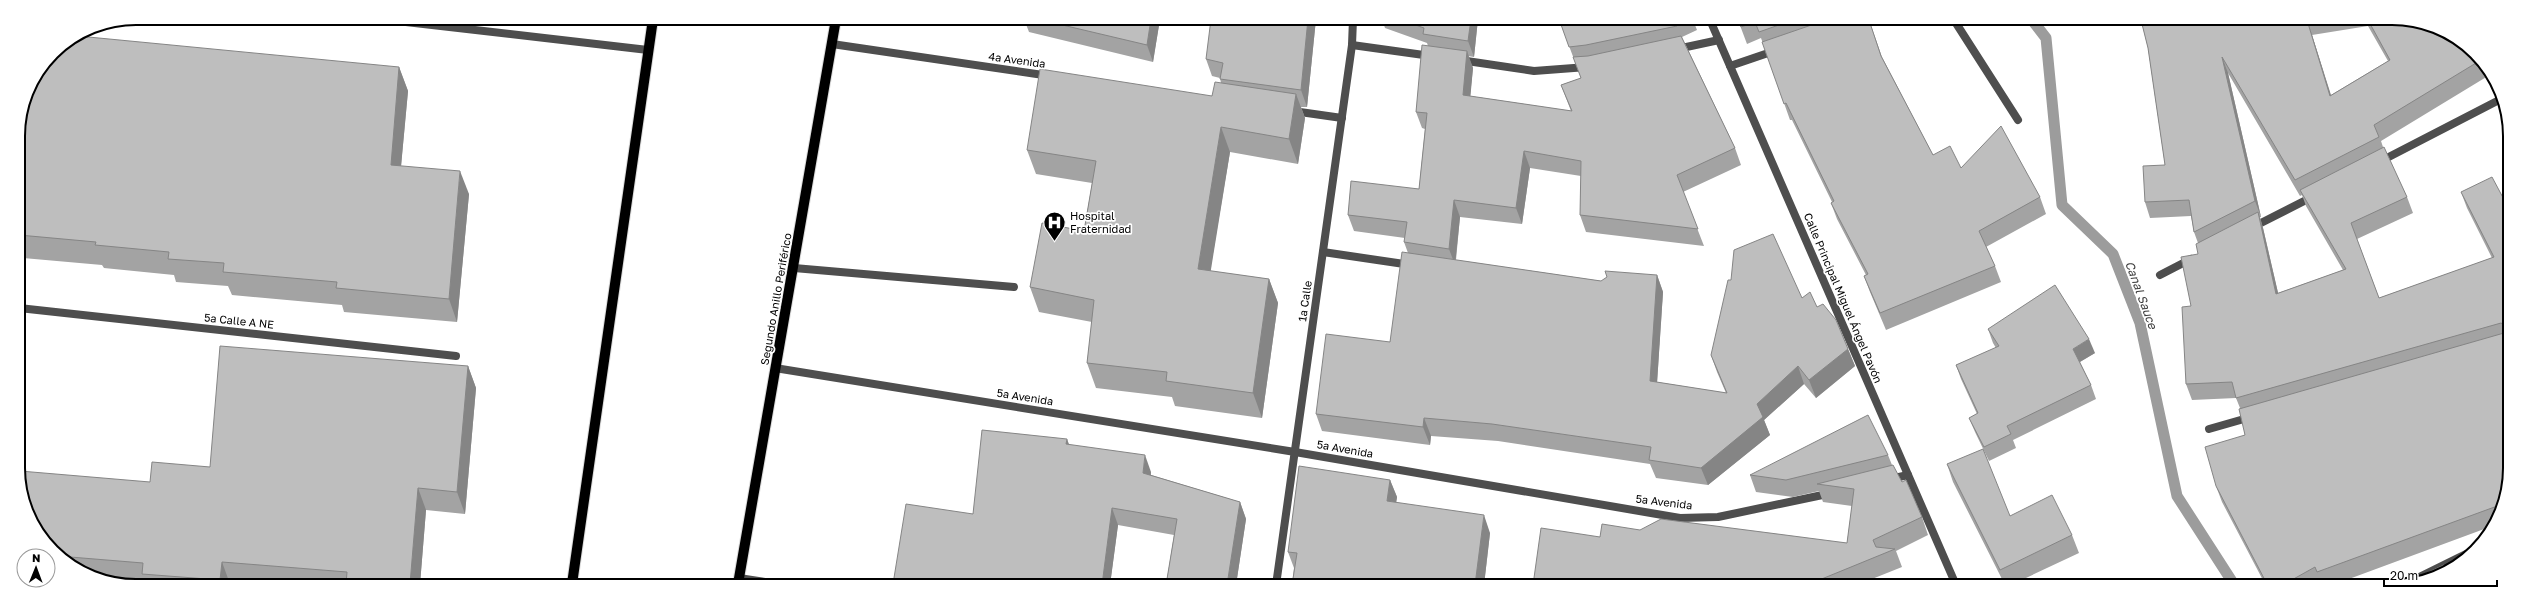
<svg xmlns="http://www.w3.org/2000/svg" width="2528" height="604" viewBox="0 0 2528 604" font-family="'Golos Text',sans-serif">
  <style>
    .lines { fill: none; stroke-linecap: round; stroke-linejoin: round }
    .stream { stroke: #9c9c9c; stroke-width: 11 }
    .primary-casing { stroke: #dbdbdb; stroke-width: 12 }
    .service { stroke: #4e4e4e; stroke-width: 8 }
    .minor { stroke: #4e4e4e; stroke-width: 8 }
    .primary { stroke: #000; stroke-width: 10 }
    .wall { fill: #a3a3a3; fill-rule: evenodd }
    .shaded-wall { fill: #858585 }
    .building { fill: #bebebe; stroke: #858585 }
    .labels { text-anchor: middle; stroke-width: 3.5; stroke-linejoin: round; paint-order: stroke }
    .street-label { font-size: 11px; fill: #000; stroke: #fff }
    .poi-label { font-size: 11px; fill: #000; stroke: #fff; text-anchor: start }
    .water-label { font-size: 12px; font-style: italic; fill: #3d3d3d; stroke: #fff }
    .rim { fill: none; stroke: #000; stroke-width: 2 }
  </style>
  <rect width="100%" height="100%" fill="#fff"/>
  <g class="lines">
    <polyline class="stream" points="2032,20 2046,38 2062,205 2113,254 2140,323 2177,496 2235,586"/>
    <defs>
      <g id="primary">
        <polyline points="572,584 653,19"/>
        <polyline points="738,584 836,19"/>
      </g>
    </defs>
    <use href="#primary" class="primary-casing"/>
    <g class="service">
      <polyline points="1954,20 2018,120"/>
      <polyline points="1352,45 1431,56"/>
      <polyline points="1677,49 1719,40"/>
      <polyline points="1460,60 1534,71 1587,67"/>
      <polyline points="1730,66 1777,50"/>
      <polyline points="2379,162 2503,98"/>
      <polyline points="2253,227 2314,196"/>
      <polyline points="1323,252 1411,265"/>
      <polyline points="794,268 1014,287"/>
      <polyline points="2160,275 2191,259"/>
      <polyline points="2209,429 2251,417"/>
      <polyline points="2401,586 2476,549"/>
    </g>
    <g class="minor">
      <polyline points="371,18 648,50"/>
      <polyline points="1710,20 1956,585"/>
      <polyline points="832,44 1050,76"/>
      <polyline points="1293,111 1342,118"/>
      <polyline points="19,308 456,356"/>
      <polyline points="775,368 1295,452 1680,518 1718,517 1832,493"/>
      <polyline points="1890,479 1908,475"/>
      <polyline points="739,578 779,584"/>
      <polyline points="1276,585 1352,45 1353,19"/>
    </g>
    <use href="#primary" class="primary"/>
  </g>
  <g class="wall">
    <polygon points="1024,19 1160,19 1153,62 1029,32"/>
    <polygon points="1316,19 1307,107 1301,107 1305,118 1298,164 1230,152 1210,271 1269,279 1278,303 1262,418 1175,406 1172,397 1096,388 1087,363 1092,322 1039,312 1030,287 1084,231 1092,183 1036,174 1027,150 1212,96 1221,83 1220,78 1212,76 1206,59"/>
    <polygon points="1382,19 1478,19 1474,57 1468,56 1473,68 1470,96 1571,111 1561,85 1581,78 1559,19 1693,20 1697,30 1682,37 1735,148 1741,165 1683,192 1704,246 1586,232 1580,215 1581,176 1530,168 1522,224 1460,217 1456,260 1601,281 1657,275 1663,292 1657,382 1726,393 1717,372 1711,355 1802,298 1817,307 1848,349 1855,366 1816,398 1804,384 1764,420 1770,435 1708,485 1656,478 1650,464 1498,441 1431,436 1430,445 1322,431 1316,414 1390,342 1408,253 1404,242 1405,238 1354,231 1348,215 1419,189 1425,129 1422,128 1416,112 1428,46 1427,43 1385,28"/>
    <polygon points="1738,20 1869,20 1882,57 1933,155 1961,168 2040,197 2046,214 1986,247 1995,266 2001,282 1886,330 1870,292 1864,276 1866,275 1837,219 1831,203 1832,202 1792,120 1790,120 1761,38 1747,44"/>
    <path d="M2141,20H2415L2476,53L2482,62L2488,76L2381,141L2383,147L2407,197L2413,213L2357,239L2379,298L2492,258L2467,208L2461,192L2508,207V491L2495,525L2330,586H2322L2321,584L2317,586H2266L2222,502L2216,486L2245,435L2240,408L2236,398L2192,400L2186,384L2191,306L2198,254V243L2194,232L2191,216L2150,218L2145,202L2165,165L2148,48ZM2368,26L2388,61L2331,95L2312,35ZM2228,73L2300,196L2302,195L2306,206L2343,270L2278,293L2263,228L2260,217H2261Z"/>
    <polygon points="399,67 408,91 401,166 469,194 457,322 344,312 342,305 232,295 228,286 176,282 174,275 104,268 102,265 23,258 19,245 18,128"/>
    <polygon points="1988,329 2095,353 2080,362 2091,385 2096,399 2013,440 2016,448 1989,461 1975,432 1969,418 1977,414 1961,379 1956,365 1996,348 1993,343"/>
    <polygon points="468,366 476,388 465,514 426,510 420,584 134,584 106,581 77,570 52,551 150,482 210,467"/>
    <polygon points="1067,439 1069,445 1151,472 1151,475 1240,502 1246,519 1236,585 1166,585 1174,535 1118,525 1110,585 893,584 973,514"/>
    <polygon points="1888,455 1892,465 1922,517 1928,535 1896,551 1902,567 1857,585 1533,585 1600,537 1640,530 1847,543 1852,506 1823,502 1819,491 1793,497 1756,492 1750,475"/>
    <polygon points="1947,464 2010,516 2072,535 2079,553 2011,585 2005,585 1953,482"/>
    <polygon points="1390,480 1397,497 1396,502 1490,533 1484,585 1292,585 1294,568 1288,552"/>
  </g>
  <g class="shaded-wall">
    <polygon points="1151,19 1160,19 1153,62 1147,45"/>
    <polygon points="1308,19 1316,19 1307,107 1301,90"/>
    <polygon points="1471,19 1478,19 1474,57 1468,41"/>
    <polygon points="2307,20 2312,35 2336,112 2330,96"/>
    <polygon points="1467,51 1473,68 1469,112 1463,95"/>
    <polygon points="2222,57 2228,73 2261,217 2255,201"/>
    <polygon points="399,67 408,91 399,188 391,165"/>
    <polygon points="1296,94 1305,118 1298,164 1289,139"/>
    <polygon points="1221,127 1230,152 1207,294 1198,269"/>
    <polygon points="1524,151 1530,168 1522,224 1516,208"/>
    <polygon points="460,171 469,194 457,322 449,299"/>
    <polygon points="1454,200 1460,217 1455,265 1449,249"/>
    <polygon points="2258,212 2263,228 2282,310 2276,294"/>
    <polygon points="1657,275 1663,292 1656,399 1650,381"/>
    <polygon points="1269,279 1278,303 1262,418 1253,393"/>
    <polygon points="2089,339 2095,353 2078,363 2073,349"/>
    <polygon points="1848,349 1855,366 1816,398 1809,380"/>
    <polygon points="20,355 25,369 20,424"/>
    <polygon points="468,366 476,388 465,514 457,492"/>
    <polygon points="1798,366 1804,384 1764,420 1770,435 1708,485 1701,468 1757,404"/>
    <polygon points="1424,418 1431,436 1430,445 1423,427"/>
    <polygon points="1067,439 1073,456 1066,444"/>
    <polygon points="1145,455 1151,472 1149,490 1143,473"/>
    <polygon points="1390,480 1397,497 1394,519 1387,501"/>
    <polygon points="418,488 426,510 420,584 410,584"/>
    <polygon points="1240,502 1246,519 1236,585 1227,585"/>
    <polygon points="1112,508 1118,525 1110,585 1102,585"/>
    <polygon points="1484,515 1490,533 1484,585 1475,585"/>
    <polygon points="222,562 230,584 221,584 220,580"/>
  </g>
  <g class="building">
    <polygon points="1037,19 1151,19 1147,45"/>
    <polygon points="1211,19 1308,19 1301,90 1220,79 1223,63 1206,59"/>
    <polygon points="1399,19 1471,19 1468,41 1423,34 1424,28"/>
    <polygon points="1559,19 1680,20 1675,22 1677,26 1586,45 1569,47"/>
    <polygon points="1738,20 1793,20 1759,32 1755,22 1741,27"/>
    <polygon points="1826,20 1869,20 1881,56 1933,155 1950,146 1961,168 2001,126 2040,197 1979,231 1995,266 1880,313 1864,276 1868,274 1831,203 1834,201 1786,103 1784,104 1762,42"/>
    <polygon points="2141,20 2307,20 2330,96 2390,60 2368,20 2415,20 2451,34 2476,53 2481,60 2374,125 2379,137 2295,180 2222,57 2255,201 2194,232 2189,200 2145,202 2143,166 2165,165 2148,48"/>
    <polygon points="78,36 399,67 391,165 460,171 449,299 336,288 337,282 223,272 224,263 168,259 169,252 95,245 96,242 19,235 18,128 27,91 53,52"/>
    <polygon points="1681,36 1735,148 1677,175 1698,229 1580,215 1581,161 1524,151 1516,208 1454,200 1449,249 1404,242 1407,222 1348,215 1351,181 1419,189 1427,113 1416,112 1422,45 1467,51 1463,95 1572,111 1561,85 1581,78 1573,57 1588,56"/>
    <polygon points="1040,69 1212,96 1215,82 1296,94 1289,139 1221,127 1198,269 1269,279 1253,393 1166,381 1167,372 1087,363 1094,300 1030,287 1042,223 1084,231 1096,161 1027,150"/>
    <polygon points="2384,147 2407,197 2351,223 2379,298 2494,257 2461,192 2492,177 2508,207 2508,491 2502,507 2501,507 2500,505 2317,572 2315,567 2281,586 2268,586 2216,486 2205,447 2245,435 2239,409 2504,333 2508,327 2501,323 2236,398 2232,382 2186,384 2182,307 2191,306 2181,257 2198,254 2196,244 2258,212 2276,294 2346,269 2300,190"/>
    <polygon points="1773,234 1802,298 1810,292 1817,307 1823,304 1836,320 1848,349 1809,380 1798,366 1757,404 1763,417 1701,468 1649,460 1651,447 1492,424 1424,418 1423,427 1316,414 1326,334 1390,342 1402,252 1601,281 1607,277 1605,271 1657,275 1650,381 1727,393 1711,355 1728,280 1731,280 1734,250"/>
    <polygon points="2055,285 2089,339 2073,349 2091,385 2007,426 2011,434 1984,447 1969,418 1978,413 1956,365 1999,346 1988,329"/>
    <polygon points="220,346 468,366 457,492 418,488 410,584 346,584 347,572 222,562 220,580 142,574 143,563 58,556 52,551 20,491 20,471 150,482 152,462 210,467"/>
    <polygon points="1868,415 1888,455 1786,480 1750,475"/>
    <polygon points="982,430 1067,439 1066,444 1145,455 1143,473 1240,502 1227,585 1166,585 1177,519 1112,508 1102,585 893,584 906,504 973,514"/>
    <polygon points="1983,449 2010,516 2052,495 2072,535 2000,570 1947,464"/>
    <polygon points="1893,465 1902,482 1906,480 1922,517 1873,540 1876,547 1895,549 1807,585 1533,585 1541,528 1600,537 1602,524 1640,530 1661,519 1847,543 1854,489 1817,484"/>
    <polygon points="1299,466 1390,480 1387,501 1484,515 1475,585 1292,585 1297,553 1288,552"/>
    <polygon points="2444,565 2447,571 2437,577 2401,585"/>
  </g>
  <defs>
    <symbol id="hospital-pin" viewBox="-11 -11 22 30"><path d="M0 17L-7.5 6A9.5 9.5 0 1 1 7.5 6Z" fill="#000" stroke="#fff"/><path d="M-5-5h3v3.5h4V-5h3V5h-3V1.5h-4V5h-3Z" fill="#fff"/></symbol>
  </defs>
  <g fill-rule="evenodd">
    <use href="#hospital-pin" x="1042" y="210" width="25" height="34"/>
  </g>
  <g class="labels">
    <g class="street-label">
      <text transform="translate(1017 60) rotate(8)" y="4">4a Avenida</text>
      <text transform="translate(1843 298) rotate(67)" y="4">Calle Principal Miguel Ángel Pavón</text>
      <text transform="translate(776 299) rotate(-80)" y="4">Segundo Anillo Periférico</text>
      <text transform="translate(1305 301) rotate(-82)" y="4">1a Calle</text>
      <text transform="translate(239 321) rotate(6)" y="4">5a Calle A NE</text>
      <text transform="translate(1025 397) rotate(9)" y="4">5a Avenida</text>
      <text transform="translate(1345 449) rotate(10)" y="4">5a Avenida</text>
      <text transform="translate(1664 502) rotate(7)" y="4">5a Avenida</text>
    </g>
    <g class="poi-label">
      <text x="1070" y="220">Hospital<tspan x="1070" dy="13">Fraternidad</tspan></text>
    </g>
    <g class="water-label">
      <text transform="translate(2141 295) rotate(70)" y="4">Canal Sauce</text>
    </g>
  </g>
  <path d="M0 0H2528V604H0ZM136 25H2392A111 111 0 0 1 2503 136V468A111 111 0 0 1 2392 579H136A111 111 0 0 1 25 468V136A111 111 0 0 1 136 25Z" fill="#fff" fill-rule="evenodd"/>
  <path class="rim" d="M136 25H2392A111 111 0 0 1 2503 136V468A111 111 0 0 1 2392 579H136A111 111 0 0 1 25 468V136A111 111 0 0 1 136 25Z"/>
  <g transform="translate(36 568) rotate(1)"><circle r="19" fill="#ffffff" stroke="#999999"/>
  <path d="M0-3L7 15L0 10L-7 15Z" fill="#000000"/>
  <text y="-6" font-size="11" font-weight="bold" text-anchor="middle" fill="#000000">N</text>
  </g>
  <path d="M2384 580v6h113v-6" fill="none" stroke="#000000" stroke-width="2"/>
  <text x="2390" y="580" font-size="12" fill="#000000" stroke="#ffffff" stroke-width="3" paint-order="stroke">20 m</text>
</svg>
